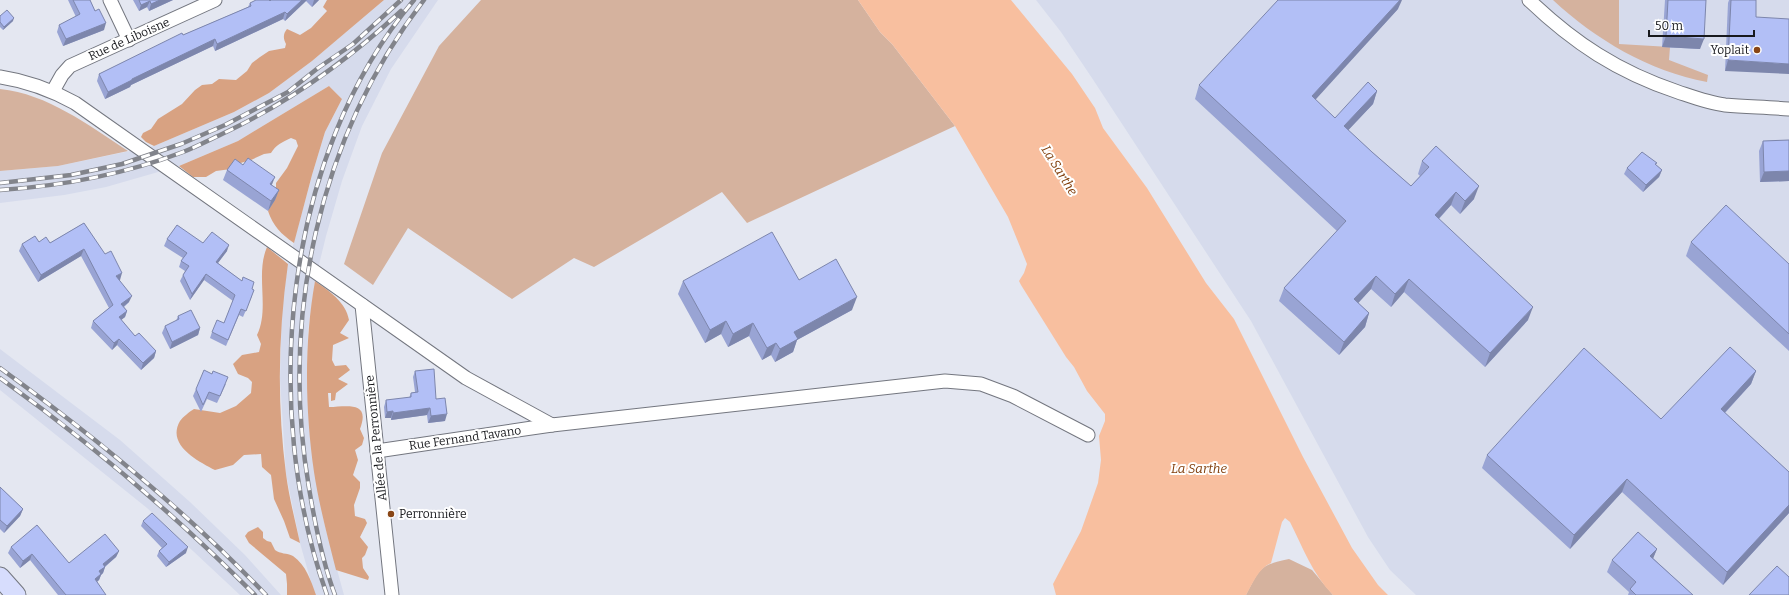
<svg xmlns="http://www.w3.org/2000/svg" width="1789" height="595" viewBox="0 0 1789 595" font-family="Bitter,serif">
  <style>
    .built { fill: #d6dbec }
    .green { fill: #d5b29e }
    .forest { fill: #d8a282 }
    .water { fill: #f8bf9f }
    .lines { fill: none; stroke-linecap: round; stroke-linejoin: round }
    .street-casing { stroke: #73767f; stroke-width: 15 }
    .secondary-casing { stroke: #73767f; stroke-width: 21 }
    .street { stroke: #fff; stroke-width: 13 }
    .secondary { stroke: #d7ddfd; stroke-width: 19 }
    .rail-casing { stroke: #82848b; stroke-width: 4.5 }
    .rail { stroke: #fff; stroke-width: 3; stroke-dasharray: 9; stroke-linecap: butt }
    .wall { fill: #99a4d4 }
    .shaded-wall { fill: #7d86ac }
    .building { fill: #b2bff6; stroke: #7d86ac }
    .poi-dot { fill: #894616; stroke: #fff; stroke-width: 1.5 }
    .labels { text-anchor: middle; stroke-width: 4; stroke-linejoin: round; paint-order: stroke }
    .street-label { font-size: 12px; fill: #18191d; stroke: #fff }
    .poi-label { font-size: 12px; fill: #18191d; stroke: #fff; text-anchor: end }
    .water-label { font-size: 13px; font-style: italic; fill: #813e0b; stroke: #fff }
  </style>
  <rect width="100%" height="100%" fill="#e4e7f1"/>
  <g class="built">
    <polygon points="384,0 438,0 391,69 362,126 342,181 326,236 315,281 308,331 307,379 324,522 344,595 302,595 313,589 300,543 286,474 280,379 282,304 288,264 312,175 325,132 342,99 329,86 238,141 179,166 106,187 64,195 0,203 0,171 58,166 154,146 234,112 269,93 312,61"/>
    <polygon points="1036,0 1789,0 1789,595 1416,595 1390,570 1368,537 1251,321 1092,78 1061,32"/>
    <polygon points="0,349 120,440 190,502 245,555 281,595 240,595 147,508 0,390"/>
  </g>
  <g class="green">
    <polygon points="481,0 858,0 880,32 892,44 955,126 747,223 722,192 594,267 574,258 512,299 408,228 373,285 344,264 382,153 439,46"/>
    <path d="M1553,0H1619V44L1670,47L1669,60L1708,75L1707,82C1649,71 1596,40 1553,0Z"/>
    <path d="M0,89C48,94 88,125 128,151L58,166L0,171Z"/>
    <path d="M1289,559L1312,570L1333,595H1246C1260,569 1259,565 1289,559Z"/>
  </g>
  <g class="forest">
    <path d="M327,0H384L312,61L269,93L234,112L154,146L146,142L141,137L143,133L151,129L158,119L182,104L195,90L202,85L212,84L219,79L236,80L247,71L252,63L260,57L269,51L285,48L286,44C283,38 283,34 287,29L300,35L311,28L327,11L323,7Z"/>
    <path d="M329,86L342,99L325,132L312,175L294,243C281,234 273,226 268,211L276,195V183L287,168L298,146L296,140L291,138C282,142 276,145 271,153L264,154L251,160L237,164L231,169L216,171L206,177H193L179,166L238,141Z"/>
    <path d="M267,247L288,264C278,334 277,404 286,474C289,497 295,520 300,543L290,538L284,521L274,499L271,475L262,467L261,454L244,455L233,465L215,470C198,461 166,445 180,421C183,417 189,412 194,409L220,413L236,406L251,393L252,382L248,378L238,374L233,364L242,355L259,352L261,344L257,335C270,308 255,275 267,247Z"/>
    <path d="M315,281C329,291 346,302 349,320L340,333L349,338L333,345L332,360L335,366L346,365L350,370L338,379L348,384L336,393L335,400L331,401V393H328L329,407C346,407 371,400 360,429L364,438L362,445L355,450L358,460L353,475L360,482V488L354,505L355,516L365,519L367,523L360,537L368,547L365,555L362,558L363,568L369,577L368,580L336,570C328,538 319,505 314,472C305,410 304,343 315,281Z"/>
    <path d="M258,527L263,532V538L267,541L271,542L275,550C280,554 287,553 293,556C306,565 311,581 316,595H287V584L286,574L249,543L245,536L248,532Z"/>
  </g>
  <path class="water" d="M858,0H1011L1072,74L1095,108L1103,128L1147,188L1206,283L1234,319L1303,457L1352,548L1378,585L1388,595H1333C1313,575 1303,548 1290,522L1285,518L1282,522L1271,563C1258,569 1253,583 1246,595H1056L1053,584L1081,531L1098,483L1101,460L1099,436L1105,421V414L1087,391L1074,367L1066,357L1021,285L1019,281L1024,273L1027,264L1008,217L955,126L892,44L880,32Z"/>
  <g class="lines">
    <defs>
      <g id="street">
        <polyline points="110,0 129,40"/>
        <path d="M1529,0C1574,43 1618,72 1678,92C1693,97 1709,103 1725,105C1746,107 1768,107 1789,109"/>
        <path d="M0,77C27,81 51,90 75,103L466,378L552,425L945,381L981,384L1013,396L1088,435"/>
        <polyline points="53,91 62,75 70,66 215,0"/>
        <polyline points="362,305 392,595"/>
        <polyline points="377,451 552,425"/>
      </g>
      <polyline id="secondary" points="0,577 16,595"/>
    </defs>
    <use href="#street" class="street-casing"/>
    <use href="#secondary" class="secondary-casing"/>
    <use href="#street" class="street"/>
    <use href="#secondary" class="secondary"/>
    <defs>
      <g id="rail">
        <polyline points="0,183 71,175 122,164 181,144 225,125 288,92 318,68 353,44 401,0"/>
        <path d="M0,190C62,186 125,174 183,152C196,147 209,140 222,134C290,102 346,62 401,11"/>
        <path d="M0,368C94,436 186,511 266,595"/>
        <path d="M0,378C91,443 176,516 255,595"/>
        <path d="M327,595C260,408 283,155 414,0"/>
        <path d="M335,595C322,561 315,524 309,488C280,318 318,138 424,0"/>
      </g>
    </defs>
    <use href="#rail" class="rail-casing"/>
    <use href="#rail" class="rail"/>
  </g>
  <g class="wall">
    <polygon points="68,0 90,0 104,30 63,46 57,32 59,25 76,17"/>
    <polygon points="133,0 173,0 149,11 147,7 139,11"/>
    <polygon points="271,0 319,0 312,7 306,1 285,21 283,19 215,51 213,46 131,85 130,87 105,99 97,81 99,74 183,35 248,7 250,3 270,1"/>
    <polygon points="1665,0 1706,0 1700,49 1662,47"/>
    <polygon points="1729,0 1756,0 1756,17 1725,71 1728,3"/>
    <polygon points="1398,9 1315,99 1335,118 1377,91 1373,104 1348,130 1372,152 1411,186 1420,176 1418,174 1422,161 1474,199 1460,214 1451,205 1439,219 1528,320 1485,367 1404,292 1391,307 1371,289 1358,303 1369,313 1365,327 1339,355 1279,301 1284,288 1337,231 1195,99 1199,85"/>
    <polygon points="0,16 13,21 3,30 0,27"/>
    <polygon points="1789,140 1789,181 1760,182 1759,151 1763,141"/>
    <polygon points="1656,165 1662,170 1659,177 1643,192 1624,174 1627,168"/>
    <polygon points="227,170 279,190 275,200 268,211 223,180"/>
    <polygon points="84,223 120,280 119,280 129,302 124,307 127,311 125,317 121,320 135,336 156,351 154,358 141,370 117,345 112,350 91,328 93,321 109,308 81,256 38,282 19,251 22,244 39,242 50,243"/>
    <polygon points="167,239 203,243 227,251 218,263 252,289 252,296 243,317 239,315 226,346 210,338 212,332 224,323 233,301 204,280 190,300 180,281 185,271 179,267 181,261 183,258 164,246"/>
    <polygon points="1691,242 1789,264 1789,351 1686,256"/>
    <polygon points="799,280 852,310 797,340 793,352 775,362 771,355 762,360 749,336 728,347 721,334 705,343 678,294 683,281"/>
    <polygon points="178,316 200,328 198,335 170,349 162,333 165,326 176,321"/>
    <polygon points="415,371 436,399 445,421 428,423 427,415 391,420 391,418 385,418 384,407 386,400 409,398 411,393 415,392 413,377"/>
    <polygon points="1756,371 1751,384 1725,413 1789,472 1789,513 1723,585 1622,492 1570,549 1482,468 1487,455 1661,419"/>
    <polygon points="226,384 217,403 207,399 201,412 193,396 196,389"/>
    <polygon points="0,487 23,509 20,516 4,533 0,529"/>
    <polygon points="143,521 186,553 166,567 157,556 159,551 162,548 141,526"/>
    <polygon points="11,547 69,563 119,551 116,557 105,567 103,573 101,575 99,580 97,582 106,595 58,595 30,560 20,568 8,553"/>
    <polygon points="1657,549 1653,558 1693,595 1628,595 1629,592 1607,572 1612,560"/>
  </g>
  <g class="shaded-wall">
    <polygon points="160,0 173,0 149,11 151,4"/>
    <polygon points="302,0 307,0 285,21 287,14"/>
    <polygon points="314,0 319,0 312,7"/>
    <polygon points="1400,0 1402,0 1398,9 1307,109 1312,96"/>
    <polygon points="150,1 147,7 139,11 141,5"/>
    <polygon points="285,12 283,19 215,51 217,44"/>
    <polygon points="14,18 13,21 3,30 4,27"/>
    <polygon points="106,23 104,30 63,46 66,39"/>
    <polygon points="1666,36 1704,39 1700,49 1662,47"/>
    <polygon points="215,39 213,46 131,85 130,87 105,99 108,92 132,79"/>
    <polygon points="1728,60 1789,64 1789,74 1725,71"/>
    <polygon points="1377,91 1373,104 1340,139 1344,126"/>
    <polygon points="1662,170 1659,177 1643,192 1646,185"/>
    <polygon points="1789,171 1789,181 1760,182 1764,172"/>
    <polygon points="275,177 271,187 270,184"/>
    <polygon points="1479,186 1474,199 1460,214 1465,201"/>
    <polygon points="279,190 275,200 268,211 271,201"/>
    <polygon points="1456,192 1451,205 1430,228 1435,215"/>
    <polygon points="229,245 227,251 214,268 216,262"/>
    <polygon points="84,249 81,256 38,282 41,275"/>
    <polygon points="122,273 120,280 114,283 116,276"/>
    <polygon points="206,274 204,280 190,300 192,294"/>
    <polygon points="1376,276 1371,289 1350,312 1354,299"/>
    <polygon points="1409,279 1404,292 1391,307 1395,294"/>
    <polygon points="132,296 129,302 119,310 121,304"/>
    <polygon points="857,297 852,310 797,340 793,352 775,362 780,349 794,332"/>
    <polygon points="1533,307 1528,320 1485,367 1490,353"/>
    <polygon points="127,311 125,317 116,324 119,317"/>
    <polygon points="1369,313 1365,327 1339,355 1344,342"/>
    <polygon points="726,321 721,334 705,343 710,330"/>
    <polygon points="753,323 749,336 728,347 733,334"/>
    <polygon points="200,328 198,335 170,349 172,342"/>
    <polygon points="119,339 117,345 112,350 114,343"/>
    <polygon points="776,343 771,355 762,360 767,348"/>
    <polygon points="156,351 154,358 141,370 143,363"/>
    <polygon points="1756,371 1751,384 1716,422 1721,409"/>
    <polygon points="430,408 427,415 391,420 393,413"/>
    <polygon points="393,411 391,418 385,418 387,412"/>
    <polygon points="447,414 445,421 428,423 431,416"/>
    <polygon points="1627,479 1622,492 1570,549 1574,535"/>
    <polygon points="1789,505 1789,513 1723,585 1727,572"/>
    <polygon points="23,509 20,516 4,533 7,526"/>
    <polygon points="188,547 186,553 166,567 169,562"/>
    <polygon points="1657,549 1652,561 1650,556"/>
    <polygon points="119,551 116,557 103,568 105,567 103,573 101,575 99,580 92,585 95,579 103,564"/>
    <polygon points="32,554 30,560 20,568 23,561"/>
  </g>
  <g class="building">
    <polygon points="73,0 90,0 95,11 99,9 106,23 66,39 59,25 80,14"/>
    <polygon points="139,0 160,0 151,4 150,1 141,5"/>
    <polygon points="256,0 269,0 270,1 271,0 302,0 287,14 285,12 217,44 215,39 132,79 132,80 108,92 99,74 182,33 183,35 251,6 250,3"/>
    <polygon points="1278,0 1400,0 1312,96 1335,118 1368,82 1377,91 1344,126 1372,152 1411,186 1429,167 1422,161 1436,146 1479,186 1465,201 1456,192 1435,215 1533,307 1490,353 1409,279 1395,294 1376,276 1354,299 1369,313 1344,342 1284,288 1346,221 1199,85"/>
    <polygon points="1668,0 1706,0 1704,39 1666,36"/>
    <polygon points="1731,0 1756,0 1756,17 1789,19 1789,64 1728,60"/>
    <polygon points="7,10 14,18 4,27 0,22 0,16"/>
    <polygon points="1789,140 1789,171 1764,172 1763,141"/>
    <polygon points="1642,152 1657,163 1655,164 1662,170 1646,185 1627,168"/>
    <polygon points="248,158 275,177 270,184 279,190 271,201 227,170 235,159 243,165"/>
    <polygon points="1726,205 1789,264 1789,334 1691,242"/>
    <polygon points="84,223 105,254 111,251 122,273 116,276 132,296 121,304 127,311 119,317 135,336 139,333 156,351 143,363 119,339 114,343 93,321 113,305 84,249 41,275 22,244 35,236 39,242 46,237 50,243"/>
    <polygon points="177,225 203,243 212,232 229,245 216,262 242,281 243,277 254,282 252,289 254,290 246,311 241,309 228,340 212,332 217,320 224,323 235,295 206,274 192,294 183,275 189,266 181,261 187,253 167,239"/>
    <polygon points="772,232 799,280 836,259 857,297 794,332 798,339 780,349 776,343 767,348 753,323 733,334 726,321 710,330 683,281"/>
    <polygon points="191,310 200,328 172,342 165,326 179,319 178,316"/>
    <polygon points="1730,347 1756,371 1721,409 1789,472 1789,505 1727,572 1627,479 1574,535 1487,455 1584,348 1661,419"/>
    <polygon points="434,369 436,399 445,398 447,414 431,416 430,408 393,413 393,411 387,412 386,400 411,397 411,393 418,392 415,371"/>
    <polygon points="204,370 212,374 213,371 228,377 220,396 209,392 203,405 196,389"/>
    <polygon points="0,487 23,509 7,526 0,520"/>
    <polygon points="152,513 188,547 169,562 159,551 167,544 143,521"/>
    <polygon points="37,525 69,563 105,534 119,551 103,564 105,567 99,571 101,574 95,579 106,595 66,595 32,554 23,561 11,547"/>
    <polygon points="1638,532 1657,549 1650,556 1693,595 1636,595 1630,589 1636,582 1612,560"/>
    <polygon points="1777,566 1789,577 1789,595 1749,595"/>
  </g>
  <g class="poi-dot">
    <circle cx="1757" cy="50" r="4"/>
    <circle cx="391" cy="514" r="4"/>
  </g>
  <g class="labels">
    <g class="street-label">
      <text transform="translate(129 39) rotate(-24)" y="4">Rue de Liboisne</text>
      <text transform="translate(376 438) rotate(-96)" y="4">Allée de la Perronnière</text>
      <text transform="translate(465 438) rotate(-8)" y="4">Rue Fernand Tavano</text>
    </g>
    <g class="poi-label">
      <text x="1749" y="54">Yoplait</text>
      <text x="399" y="518" text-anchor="start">Perronnière</text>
    </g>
    <g class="water-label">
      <text transform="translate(1060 170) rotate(58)" y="5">La Sarthe</text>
      <text x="1199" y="473">La Sarthe</text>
    </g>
  </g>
  <path d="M1649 30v6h105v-6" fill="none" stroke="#18191d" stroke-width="2"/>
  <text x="1655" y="30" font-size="12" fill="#18191d" stroke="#ffffff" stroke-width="3" paint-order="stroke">50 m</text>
</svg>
